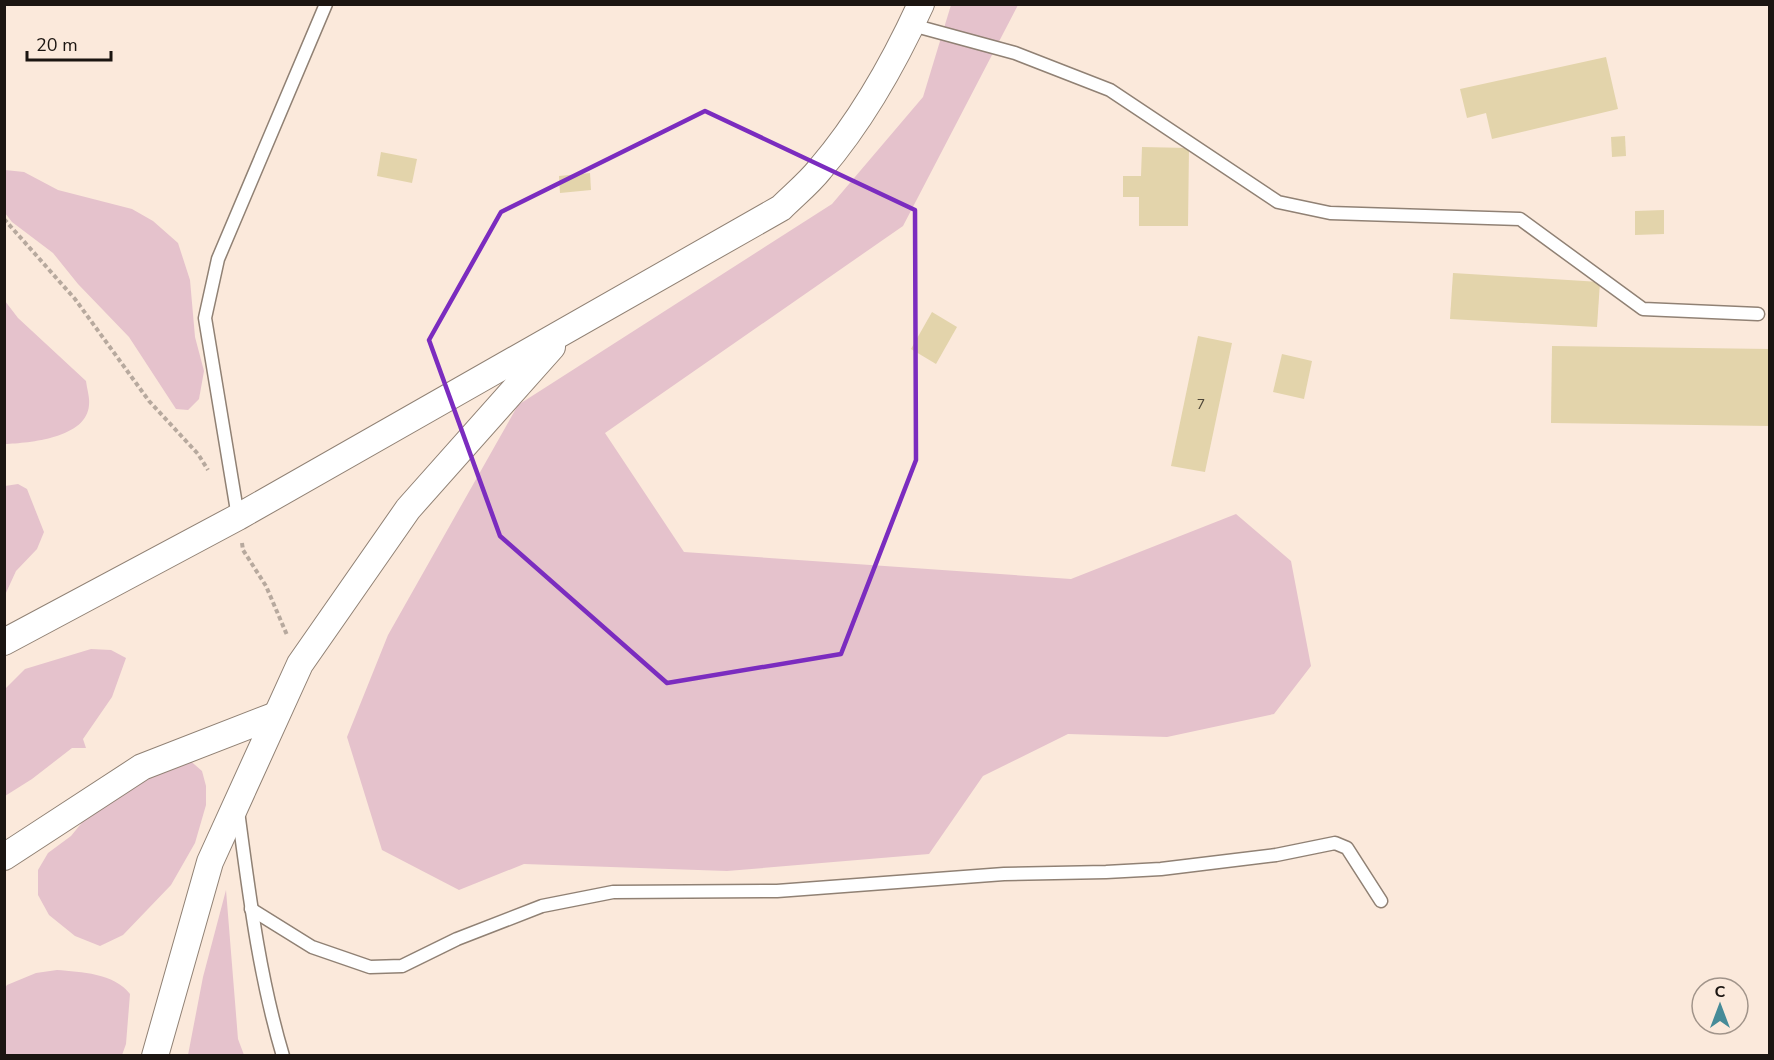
<svg xmlns="http://www.w3.org/2000/svg" width="1774" height="1060" viewBox="0 0 1774 1060" font-family="'Nunito Sans',sans-serif">
  <style>
    .green { fill: #e5c2cc }
    .building { fill: #e3d4ab }
    .lines { fill: none; stroke-linecap: round; stroke-linejoin: round }
    .service-casing { stroke: #908174; stroke-width: 15 }
    .minor-casing { stroke: #908174; stroke-width: 28 }
    .path { stroke: #b7a99e; stroke-width: 4; stroke-dasharray: 4.5 3; stroke-linecap: butt }
    .service { stroke: #fff; stroke-width: 12 }
    .minor { stroke: #fff; stroke-width: 26 }
    .marked { fill: none; stroke: #7b2cbf; stroke-width: 4.5; stroke-linejoin: round }
    .labels { text-anchor: middle; stroke-width: 6; stroke-linejoin: round; paint-order: stroke }
    .number-label { font-size: 14px; fill: #4d4538 }
  </style>
  <rect width="100%" height="100%" fill="#fbe9db"/>
  <g class="green">
    <polygon points="951,5 1018,5 903,226 605,433 684,552 1071,579 1236,514 1291,561 1311,666 1274,714 1167,737 1068,734 983,776 929,854 727,871 524,864 459,890 382,850 347,737 388,635 518,405 832,204 923,97"/>
    <polygon points="5,170 24,172 58,190 132,209 153,221 178,243 190,280 195,337 204,371 199,399 188,410 176,409 129,337 78,284 53,253 12,222 5,213"/>
    <path d="M5,301L18,318L86,381C87,389 90,398 89,405C87,438 29,443 5,444Z"/>
    <polygon points="18,484 27,489 44,532 37,549 16,571 5,595 5,486"/>
    <polygon points="91,649 111,650 126,658 112,697 83,739 86,748 72,748 32,779 5,796 5,689 25,669"/>
    <polygon points="187,758 202,771 206,786 206,805 195,843 171,885 123,935 100,946 75,936 49,915 38,895 38,870 48,853 71,836 89,814 135,781 153,777"/>
    <polygon points="226,890 238,1039 244,1055 188,1055 203,977"/>
    <path d="M57,970C81,972 114,973 130,994L126,1044L122,1055H5L4,990L7,985L36,973Z"/>
  </g>
  <g class="building">
    <polygon points="1606,57 1618,109 1492,139 1486,113 1467,118 1460,89"/>
    <polygon points="1625,136 1626,156 1612,157 1611,137"/>
    <polygon points="1142,147 1189,148 1188,226 1139,226 1139,197 1123,197 1123,176 1141,176"/>
    <polygon points="381,152 417,159 412,183 377,176"/>
    <polygon points="590,173 591,190 560,193 559,176"/>
    <polygon points="1664,210 1664,234 1635,235 1635,211"/>
    <polygon points="1453,273 1600,282 1597,327 1450,319"/>
    <polygon points="932,312 957,327 936,364 911,349"/>
    <polygon points="1198,336 1232,343 1205,472 1171,466"/>
    <polygon points="1552,346 1770,349 1770,426 1551,423"/>
    <polygon points="1282,354 1312,361 1304,399 1273,392"/>
  </g>
  <g class="lines">
    <defs>
      <g id="service">
        <polyline points="912,25 1015,53 1110,90 1278,202 1330,213 1520,219 1643,309 1758,314"/>
        <polyline points="238,517 205,318 218,259 326,4"/>
        <path d="M238,811C249,893 259,976 283,1056"/>
        <polyline points="251,909 312,947 370,967 402,966 457,939 542,906 613,892 777,891 1004,874 1106,872 1161,869 1276,855 1335,843 1347,848 1381,901"/>
      </g>
      <g id="minor">
        <path d="M4,642L238,517L781,208C794,195 809,183 820,169C862,120 894,63 921,4"/>
        <polyline points="4,857 142,767 276,715"/>
        <polyline points="155,1056 210,862 300,664 408,509 552,347"/>
      </g>
    </defs>
    <use href="#service" class="service-casing"/>
    <use href="#minor" class="minor-casing"/>
    <g class="path">
      <polyline points="4,219 75,299 149,401 198,454 208,470"/>
      <polyline points="242,543 243,550 266,586 287,635"/>
    </g>
    <use href="#service" class="service"/>
    <use href="#minor" class="minor"/>
  </g>
  <path class="marked" d="M705,111L915,210L916,460L841,654L667,683L500,536L429,340L501,212Z"/>
  <g class="labels">
    <g class="number-label">
      <text x="1201" y="409">7</text>
    </g>
  </g>
  <rect width="1774" height="1060" fill="none" stroke="#1b1511" stroke-width="12"/>
  <g transform="translate(1720 1006)"><circle r="28" fill="#fbe9db" stroke="#a1948a" stroke-width="1.5"/>
  <path d="M0-4.5L10 22L0 15L-10 22Z" fill="#468b98"/>
  <text y="-9" font-size="16" font-weight="bold" text-anchor="middle" fill="#1b1511">С</text>
  </g>
  <path d="M27 51v9h84v-9" fill="none" stroke="#1b1511" stroke-width="3"/>
  <text x="36" y="51" font-size="18" fill="#1b1511" stroke="#fbe9db" stroke-width="4.5" paint-order="stroke">20 m</text>
</svg>
